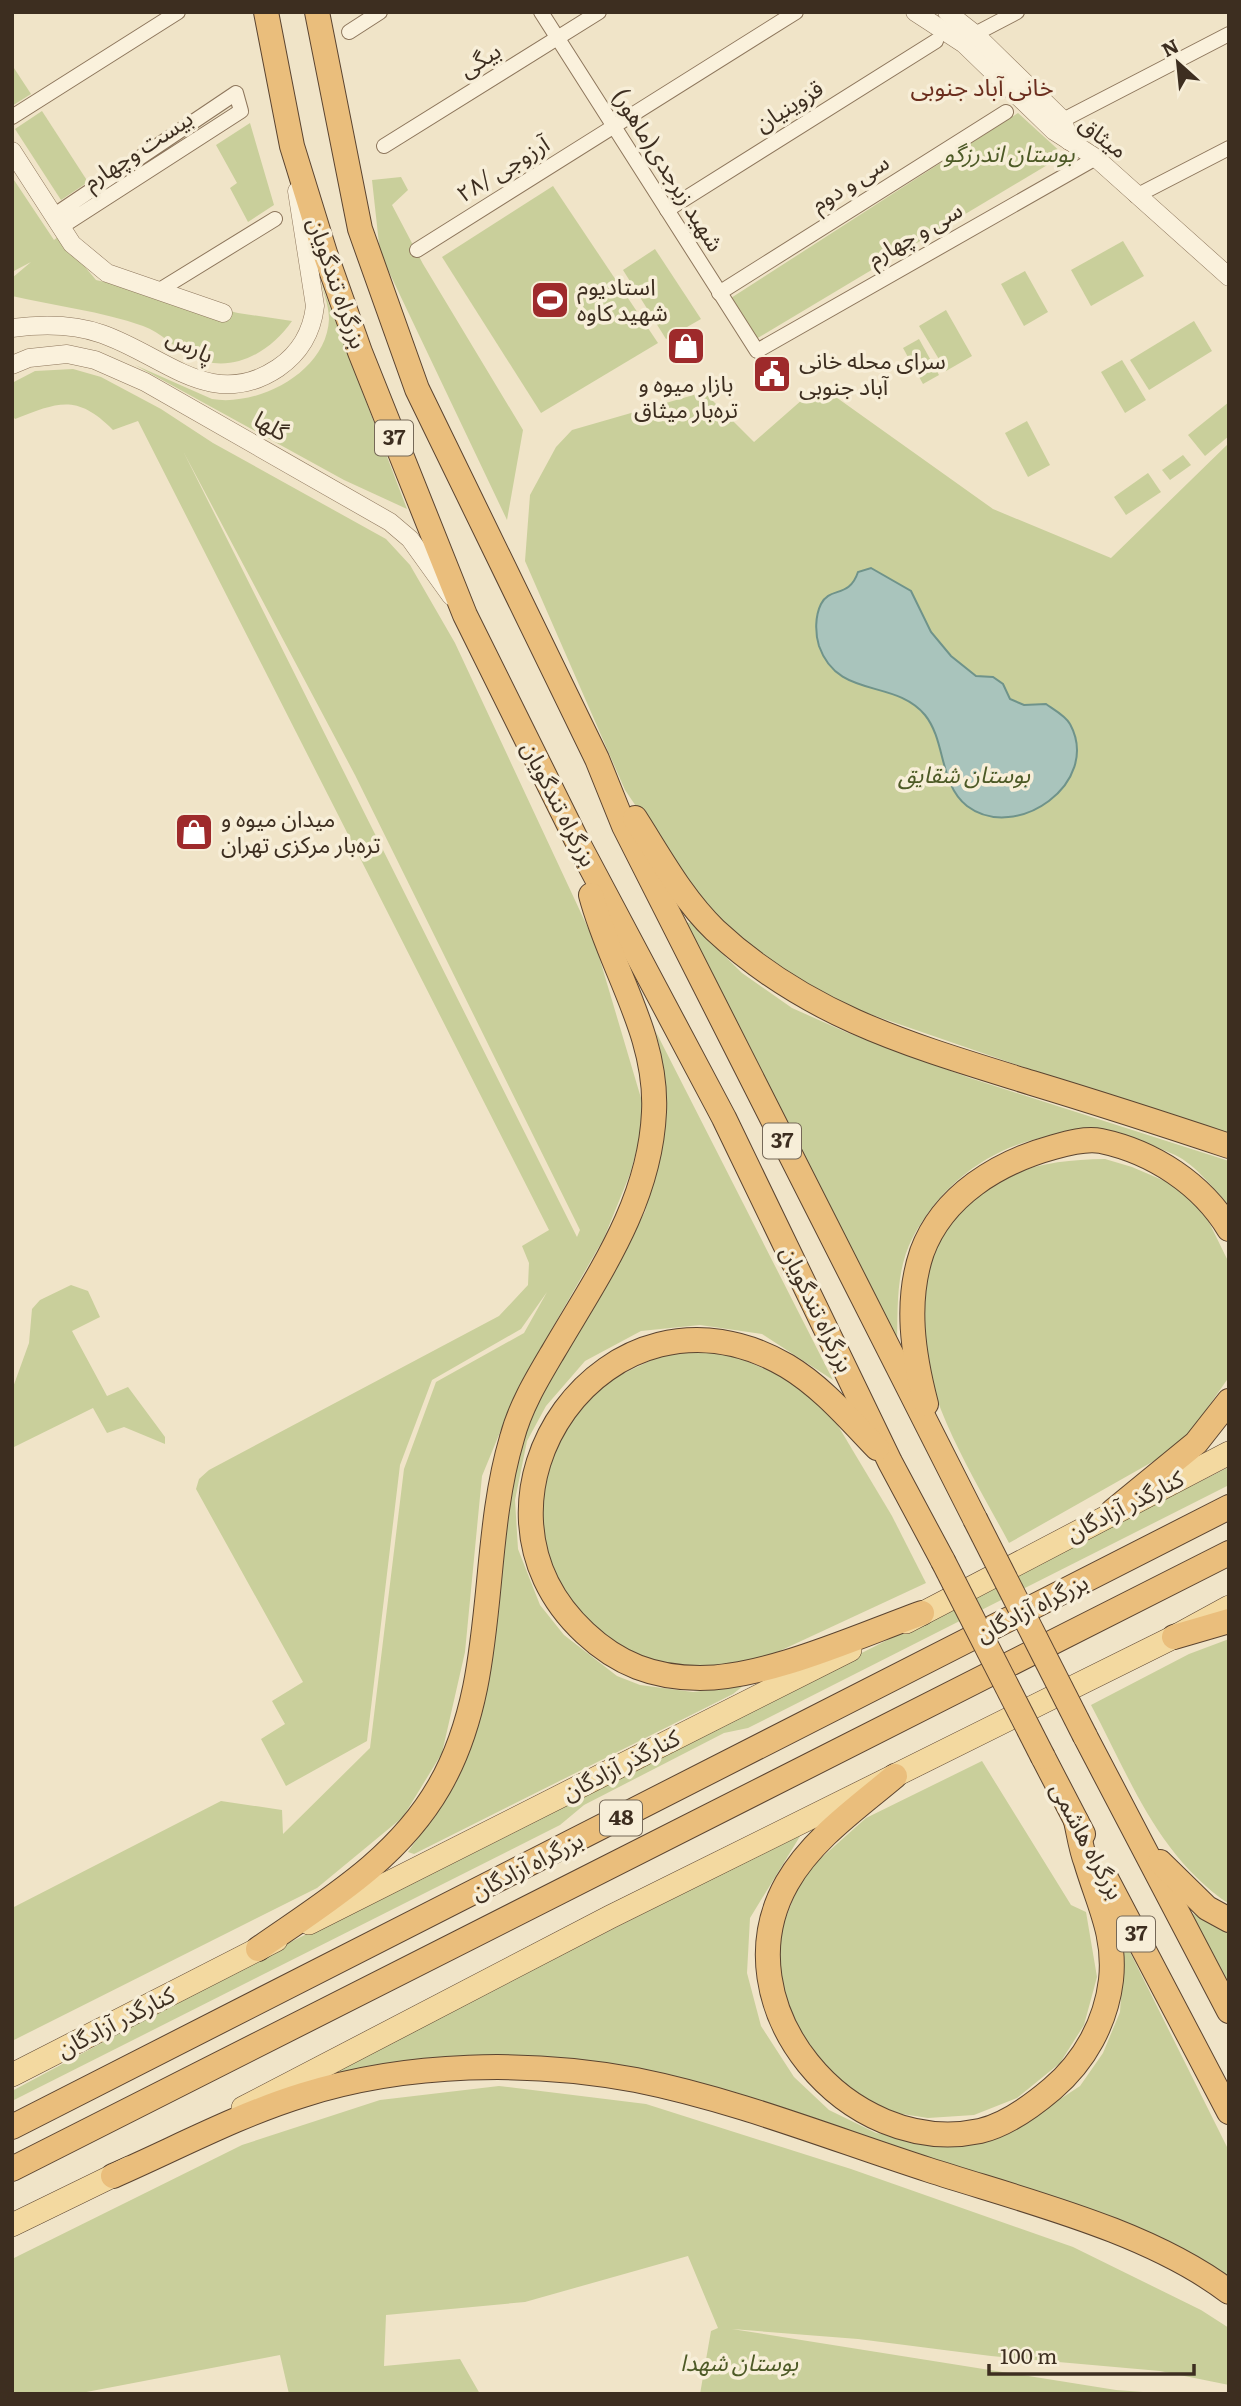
<svg xmlns="http://www.w3.org/2000/svg" width="1241" height="2406" viewBox="0 0 1241 2406" font-family="Literata,'Noto Sans Arabic',serif">
  <style>
    .green { fill: #c9cf9b; fill-rule: evenodd }
    .water { fill: #a9c4bc; stroke: #6f938a; stroke-width: 2 }
    .lines { fill: none; stroke-linecap: round; stroke-linejoin: round }
    .minor-casing { stroke: #8d765c; stroke-width: 16 }
    .tertiary-casing { stroke: #8d765c; stroke-width: 19 }
    .primary-casing { stroke: #5b4430; stroke-width: 24 }
    .trunk-casing { stroke: #5b4430; stroke-width: 26 }
    .minor { stroke: #faf1dc; stroke-width: 14 }
    .tertiary { stroke: #faf1dc; stroke-width: 18 }
    .primary { stroke: #f3d9a0; stroke-width: 23 }
    .trunk { stroke: #eabe7c; stroke-width: 24 }
    .trunk-bridge-casing { stroke: #5b4430; stroke-width: 26; stroke-linecap: butt }
    .trunk-bridge { stroke: #eabe7c; stroke-width: 24 }
    .labels { text-anchor: middle; stroke-width: 7; stroke-linejoin: round; paint-order: stroke }
    .shield { fill: #f7eed8; stroke: #756857; stroke-width: 2 }
    .shield-label { font-size: 21px; font-weight: bold; fill: #3d2e20 }
    .street-label { font-size: 23px; fill: #3d2e20; stroke: #f7eed8 }
    .park-label { font-size: 23px; font-style: italic; fill: #4d5a26; stroke: #f7eed8 }
    .poi-label { font-size: 23px; fill: #3d2e20; stroke: #f7eed8; text-anchor: start }
    .neighbourhood-label { font-size: 24px; fill: #6b2e1e; stroke: #f7eed8 }
  </style>
  <rect width="100%" height="100%" fill="#f0e4c8"/>
  <g class="green">
    <polygon points="12,65 31,94 12,106"/>
    <polygon points="42,111 88,182 61,200 15,129"/>
    <polygon points="1018,113 1064,155 756,339 731,298"/>
    <polygon points="250,123 274,205 248,222 230,188 237,183 216,145"/>
    <path d="M12,177L54,240L59,236L96,280L238,313L292,321C270,353 231,375 192,357C175,349 161,332 143,326C101,311 55,306 12,296V278L31,262L12,272Z"/>
    <polygon points="401,177 408,190 392,205 423,264 523,430 507,520 380,253 372,180"/>
    <polygon points="553,186 658,343 541,413 442,257"/>
    <polygon points="1123,241 1144,276 1091,306 1071,270"/>
    <polygon points="655,249 701,319 666,339 623,270"/>
    <path d="M309,252L407,509L344,480L135,365L212,399C258,407 327,372 329,319C329,298 315,272 309,252Z"/>
    <polygon points="1025,271 1048,312 1024,326 1001,284"/>
    <polygon points="946,310 972,356 946,371 919,326"/>
    <polygon points="1194,321 1212,351 1149,390 1130,360"/>
    <polygon points="919,339 939,375 923,384 903,348"/>
    <polygon points="1122,360 1146,400 1125,413 1101,372"/>
    <path d="M73,369L101,377L161,409L213,443L386,539L410,565L455,643L595,943L646,1115L630,1174L604,1238L519,1386L482,1476L465,1652L442,1753L403,1817L317,1888L12,2041V1908L221,1801L282,1810L283,1834L370,1748L404,1469L436,1382L524,1333L547,1292L521,1329L432,1380L400,1465L367,1741L286,1786L261,1739L285,1724L272,1701L303,1682L196,1489L199,1479L209,1470L499,1316L528,1285L529,1263L522,1246L549,1230L138,421L113,430C77,394 59,402 15,419L12,415V383L35,371ZM183,451L355,775L580,1230L577,1237Z"/>
    <polygon points="819,385 993,509 1111,558 1229,443 1229,1138 858,1010 806,983 718,927 625,790 525,561 530,495 556,447 572,430 704,392 754,442"/>
    <polygon points="1229,402 1229,436 1205,456 1188,435"/>
    <polygon points="1027,421 1050,465 1028,477 1005,433"/>
    <polygon points="1183,455 1191,465 1170,480 1162,470"/>
    <polygon points="1148,473 1161,492 1126,515 1114,497"/>
    <path d="M685,922L691,923L742,973L792,1008L848,1033L970,1078L1229,1161V1206C1214,1189 1196,1165 1175,1155C1076,1107 965,1140 913,1237C895,1271 898,1310 897,1347Z"/>
    <polygon points="656,1032 833,1380 762,1334 700,1325 641,1331 585,1361 546,1406 527,1441 515,1500 518,1549 540,1605 564,1635 617,1676 640,1685 693,1692 743,1686 733,1694 414,1854 408,1852 456,1783 482,1704 504,1493 521,1437 557,1365 645,1212 665,1130 661,1054"/>
    <path d="M1105,1159L1132,1167L1174,1185L1204,1212L1229,1263V1377L1192,1430L1161,1457L1009,1543C959,1449 868,1315 957,1216C999,1169 1044,1160 1105,1159Z"/>
    <polygon points="71,1285 88,1291 100,1317 72,1331 107,1396 128,1387 165,1437 165,1444 124,1427 107,1433 93,1408 12,1448 12,1390 29,1343 32,1309 40,1300"/>
    <polygon points="716,1348 804,1386 831,1414 892,1516 926,1583 771,1655 718,1668 683,1669 634,1654 598,1635 576,1613 548,1560 542,1537 545,1461 595,1387 673,1350"/>
    <polygon points="1229,1467 1229,1485 748,1728 724,1733 584,1805 560,1825 12,2101 12,2091 277,1949"/>
    <path d="M1229,1639V1904C1157,1855 1130,1778 1091,1705L1189,1654Z"/>
    <polygon points="982,1761 1071,1905 1086,1912 1097,1977 1084,2025 1060,2063 1017,2098 974,2115 928,2118 889,2112 840,2084 790,2021 779,1967 778,1938 800,1882 810,1868 866,1818"/>
    <polygon points="802,1833 750,1918 747,1973 761,2026 794,2077 829,2110 876,2133 947,2144 1033,2117 1080,2086 1103,2053 1120,2012 1125,1942 1229,2151 1229,2287 1203,2269 703,2091 381,2068 325,2075"/>
    <polygon points="1186,1910 1229,1933 1229,1992"/>
    <polygon points="499,2086 646,2104 851,2169 1073,2247 1201,2310 1229,2328 1229,2385 1160,2371 991,2356 858,2339 732,2329 1116,2390 1170,2394 700,2394 711,2331 718,2328 688,2256 525,2302 386,2315 384,2366 460,2359 480,2394 289,2394 280,2355 76,2394 12,2394 12,2259 242,2145 380,2100"/>
  </g>
  <path class="water" d="M871,568L911,591L931,632L951,656L976,676L993,677L1003,684L1010,699L1024,705L1046,704C1053,709 1066,716 1070,724C1102,783 1016,843 967,806C939,784 946,741 925,715C894,678 838,700 819,646C815,633 815,616 821,604C830,586 849,599 858,572Z"/>
  <g class="lines">
    <defs>
      <g id="minor">
        <polyline points="541,12 757,351 1096,158"/>
        <polyline points="349,32 380,12"/>
        <polyline points="975,34 1017,12"/>
        <polyline points="12,117 178,12"/>
        <polyline points="1063,120 1229,34"/>
        <polyline points="384,146 599,12"/>
        <polyline points="1136,196 1229,148"/>
        <polyline points="667,210 936,41"/>
        <polyline points="53,216 236,93 241,111 61,227"/>
        <polyline points="417,250 796,12"/>
        <polyline points="158,291 275,219"/>
        <polyline points="719,293 1006,112"/>
      </g>
      <g id="tertiary">
        <polyline points="915,12 964,44 1054,131 1096,158 1229,277"/>
        <polyline points="947,12 975,34 1063,120 1069,141"/>
        <polyline points="12,151 72,244 107,273 223,313"/>
        <path d="M12,328C42,324 74,324 102,334C165,356 212,412 278,368C300,353 312,332 315,306L297,191"/>
        <polyline points="12,365 29,358 67,354 95,360 145,382 390,522 410,539 451,596"/>
      </g>
      <g id="primary">
        <polyline points="906,1622 1229,1453"/>
        <polyline points="309,1923 850,1650"/>
        <polyline points="12,2075 276,1940"/>
        <polyline points="243,2108 610,1917 1174,1637 1229,1607"/>
        <polyline points="12,2225 129,2168"/>
      </g>
      <g id="trunk">
        <polyline points="266,12 292,146 325,253 360,352 465,615 578,843 724,1118 890,1462 943,1561"/>
        <polyline points="317,12 360,229 417,389 597,759 624,826 975,1519"/>
        <path d="M635,818C660,857 682,898 715,930C808,1017 913,1046 1032,1083C1098,1103 1163,1124 1229,1146"/>
        <path d="M926,1404C913,1354 905,1302 922,1252C943,1195 999,1162 1054,1147C1068,1143 1086,1138 1101,1141C1153,1152 1202,1184 1229,1229"/>
        <path d="M877,1448C849,1419 822,1387 787,1366C607,1261 442,1500 585,1633C618,1664 654,1678 700,1678C767,1678 858,1636 922,1613"/>
        <polyline points="1113,1511 1196,1443 1229,1401"/>
        <polyline points="1174,1637 1229,1621"/>
        <polyline points="1085,1736 1229,2011"/>
        <polyline points="1043,1757 1083,1834"/>
        <path d="M895,1776C857,1808 812,1839 787,1883C718,2005 848,2159 980,2131C1006,2125 1032,2106 1052,2089C1085,2061 1106,2022 1111,1980C1116,1935 1098,1903 1086,1862C1081,1849 1079,1834 1076,1821"/>
        <polyline points="1160,1862 1207,1908 1229,1920"/>
        <polyline points="1106,1878 1229,2112"/>
        <path d="M258,1949C325,1902 397,1860 439,1787C500,1682 478,1552 512,1438C520,1407 537,1379 553,1352C598,1275 650,1203 654,1112C658,1034 610,968 591,895"/>
        <polyline points="12,2127 1229,1507"/>
        <polyline points="12,2169 1229,1553"/>
        <path d="M113,2176C175,2149 238,2115 303,2095C407,2062 530,2060 636,2080C736,2100 833,2139 929,2170C1025,2201 1149,2231 1229,2292"/>
      </g>
    </defs>
    <use href="#minor" class="minor-casing"/>
    <use href="#tertiary" class="tertiary-casing"/>
    <use href="#primary" class="primary-casing"/>
    <use href="#trunk" class="trunk-casing"/>
    <use href="#minor" class="minor"/>
    <use href="#tertiary" class="tertiary"/>
    <use href="#primary" class="primary"/>
    <use href="#trunk" class="trunk"/>
    <defs>
      <g id="trunk-bridge">
        <polyline points="975,1519 1085,1736"/>
        <polyline points="943,1561 1043,1757"/>
      </g>
    </defs>
    <use href="#trunk-bridge" class="trunk-bridge-casing"/>
    <use href="#trunk-bridge" class="trunk-bridge"/>
  </g>
  <defs>
    <symbol id="stadium-square" viewBox="-11 -11 22 22"><rect x="-9" y="-9" width="18" height="18" rx="4" fill="#9e2a2b" stroke="#f7eed8"/><path d="M0-5a6.5 5 0 1 0 0 10a6.5 5 0 1 0 0-10ZM-3.5-1.8h7v3.6h-7Z" fill="#fff"/></symbol>
    <symbol id="shop-square" viewBox="-11 -11 22 22"><rect x="-9" y="-9" width="18" height="18" rx="4" fill="#9e2a2b" stroke="#f7eed8"/><path d="M-5-2.5h2.3a2.7 3.5 0 0 1 5.4 0H5L5.5 6h-11ZM-1.5-2.5h3a1.5 2.3 0 0 0-3 0Z" fill="#fff"/></symbol>
    <symbol id="civic-square" viewBox="-11 -11 22 22"><rect x="-9" y="-9" width="18" height="18" rx="4" fill="#9e2a2b" stroke="#f7eed8"/><path d="M-.6-6.5H3V-4.5H.6V-3L4-1V1h2V6H-6V1h2V-1L-.6-3ZM-1.2 2.5V6h2.4V2.5Z" fill="#fff"/></symbol>
  </defs>
  <g fill-rule="evenodd">
    <use href="#stadium-square" x="528" y="278" width="44" height="44"/>
    <use href="#shop-square" x="664" y="324" width="44" height="44"/>
    <use href="#civic-square" x="750" y="352" width="44" height="44"/>
    <use href="#shop-square" x="172" y="810" width="44" height="44"/>
  </g>
  <g class="labels">
    <g class="shield">
      <rect x="375" y="420.5" width="38" height="35" rx="5"/>
      <rect x="763" y="1123.5" width="38" height="35" rx="5"/>
      <rect x="600" y="1800.5" width="42" height="35" rx="5"/>
      <rect x="1117" y="1916.5" width="38" height="35" rx="5"/>
    </g>
    <g class="shield-label">
      <text x="394" y="445">37</text>
      <text x="782" y="1148">37</text>
      <text x="621" y="1825">48</text>
      <text x="1136" y="1941">37</text>
    </g>
    <g class="street-label">
      <text transform="translate(480 60) rotate(-32)" y="8">بیگی</text>
      <text transform="translate(789 106) rotate(-32)" y="8">قزوینیان</text>
      <text transform="translate(1103 137) rotate(37)" y="8">میثاق</text>
      <text transform="translate(138 150) rotate(-33)" y="8">بیست وچهارم</text>
      <text transform="translate(503 169) rotate(-32)" y="8">آرزوجی /۲۸</text>
      <text transform="translate(668 170) rotate(58)" y="8">شهید زبرجدی(ماهور)</text>
      <text transform="translate(850 183) rotate(-32)" y="8">سی و دوم</text>
      <text transform="translate(915 234) rotate(-30)" y="8">سی و چهارم</text>
      <text transform="translate(337 283) rotate(71)" y="8">بزرگراه تندگویان</text>
      <text transform="translate(190 346) rotate(26)" y="8">پارس</text>
      <text transform="translate(271 426) rotate(30)" y="8">گلها</text>
      <text transform="translate(559 804) rotate(63)" y="8">بزرگراه تندگویان</text>
      <text transform="translate(817 1309) rotate(64)" y="8">بزرگراه تندگویان</text>
      <text transform="translate(1125 1506) rotate(-27)" y="8">کنارگذر آزادگان</text>
      <text transform="translate(1032 1608) rotate(-27)" y="8">بزرگراه آزادگان</text>
      <text transform="translate(621 1765) rotate(-27)" y="8">کنارگذر آزادگان</text>
      <text transform="translate(1087 1841) rotate(62)" y="8">بزرگراه هاشمی</text>
      <text transform="translate(527 1866) rotate(-27)" y="8">بزرگراه آزادگان</text>
      <text transform="translate(116 2022) rotate(-27)" y="8">کنارگذر آزادگان</text>
    </g>
    <g class="park-label">
      <text x="1009" y="162">بوستان اندرزگو</text>
      <text x="964" y="783">بوستان شقایق</text>
      <text x="739" y="2371">بوستان شهدا</text>
    </g>
    <g class="poi-label">
      <text x="577" y="295">استادیوم<tspan x="577" dy="26">شهید کاوه</tspan></text>
      <text x="799" y="369">سرای محله خانی<tspan x="799" dy="26">آباد جنوبی</tspan></text>
      <text x="686" y="392" text-anchor="middle">بازار میوه و<tspan x="686" dy="26">تره‌بار میثاق</tspan></text>
      <text x="221" y="827">میدان میوه و<tspan x="221" dy="26">تره‌بار مرکزی تهران</tspan></text>
    </g>
    <g class="neighbourhood-label">
      <text x="982" y="96">خانی آباد جنوبی</text>
    </g>
  </g>
  <rect width="1241" height="2406" fill="none" stroke="#3d2e20" stroke-width="28"/>
  <g transform="translate(1178 63) rotate(333)" stroke="#f7eed8" stroke-width="5" paint-order="stroke">
  <path d="M0-5L12 26L0 18L-12 26Z" fill="#3d2e20"/>
  <text y="-10" font-size="19" font-weight="bold" text-anchor="middle" fill="#3d2e20">N</text>
  </g>
  <path d="M989 2364v10h205v-10" fill="none" stroke="#3d2e20" stroke-width="3.5"/>
  <text x="1000" y="2364" font-size="21" fill="#3d2e20" stroke="#f7eed8" stroke-width="5" paint-order="stroke">100 m</text>
</svg>
